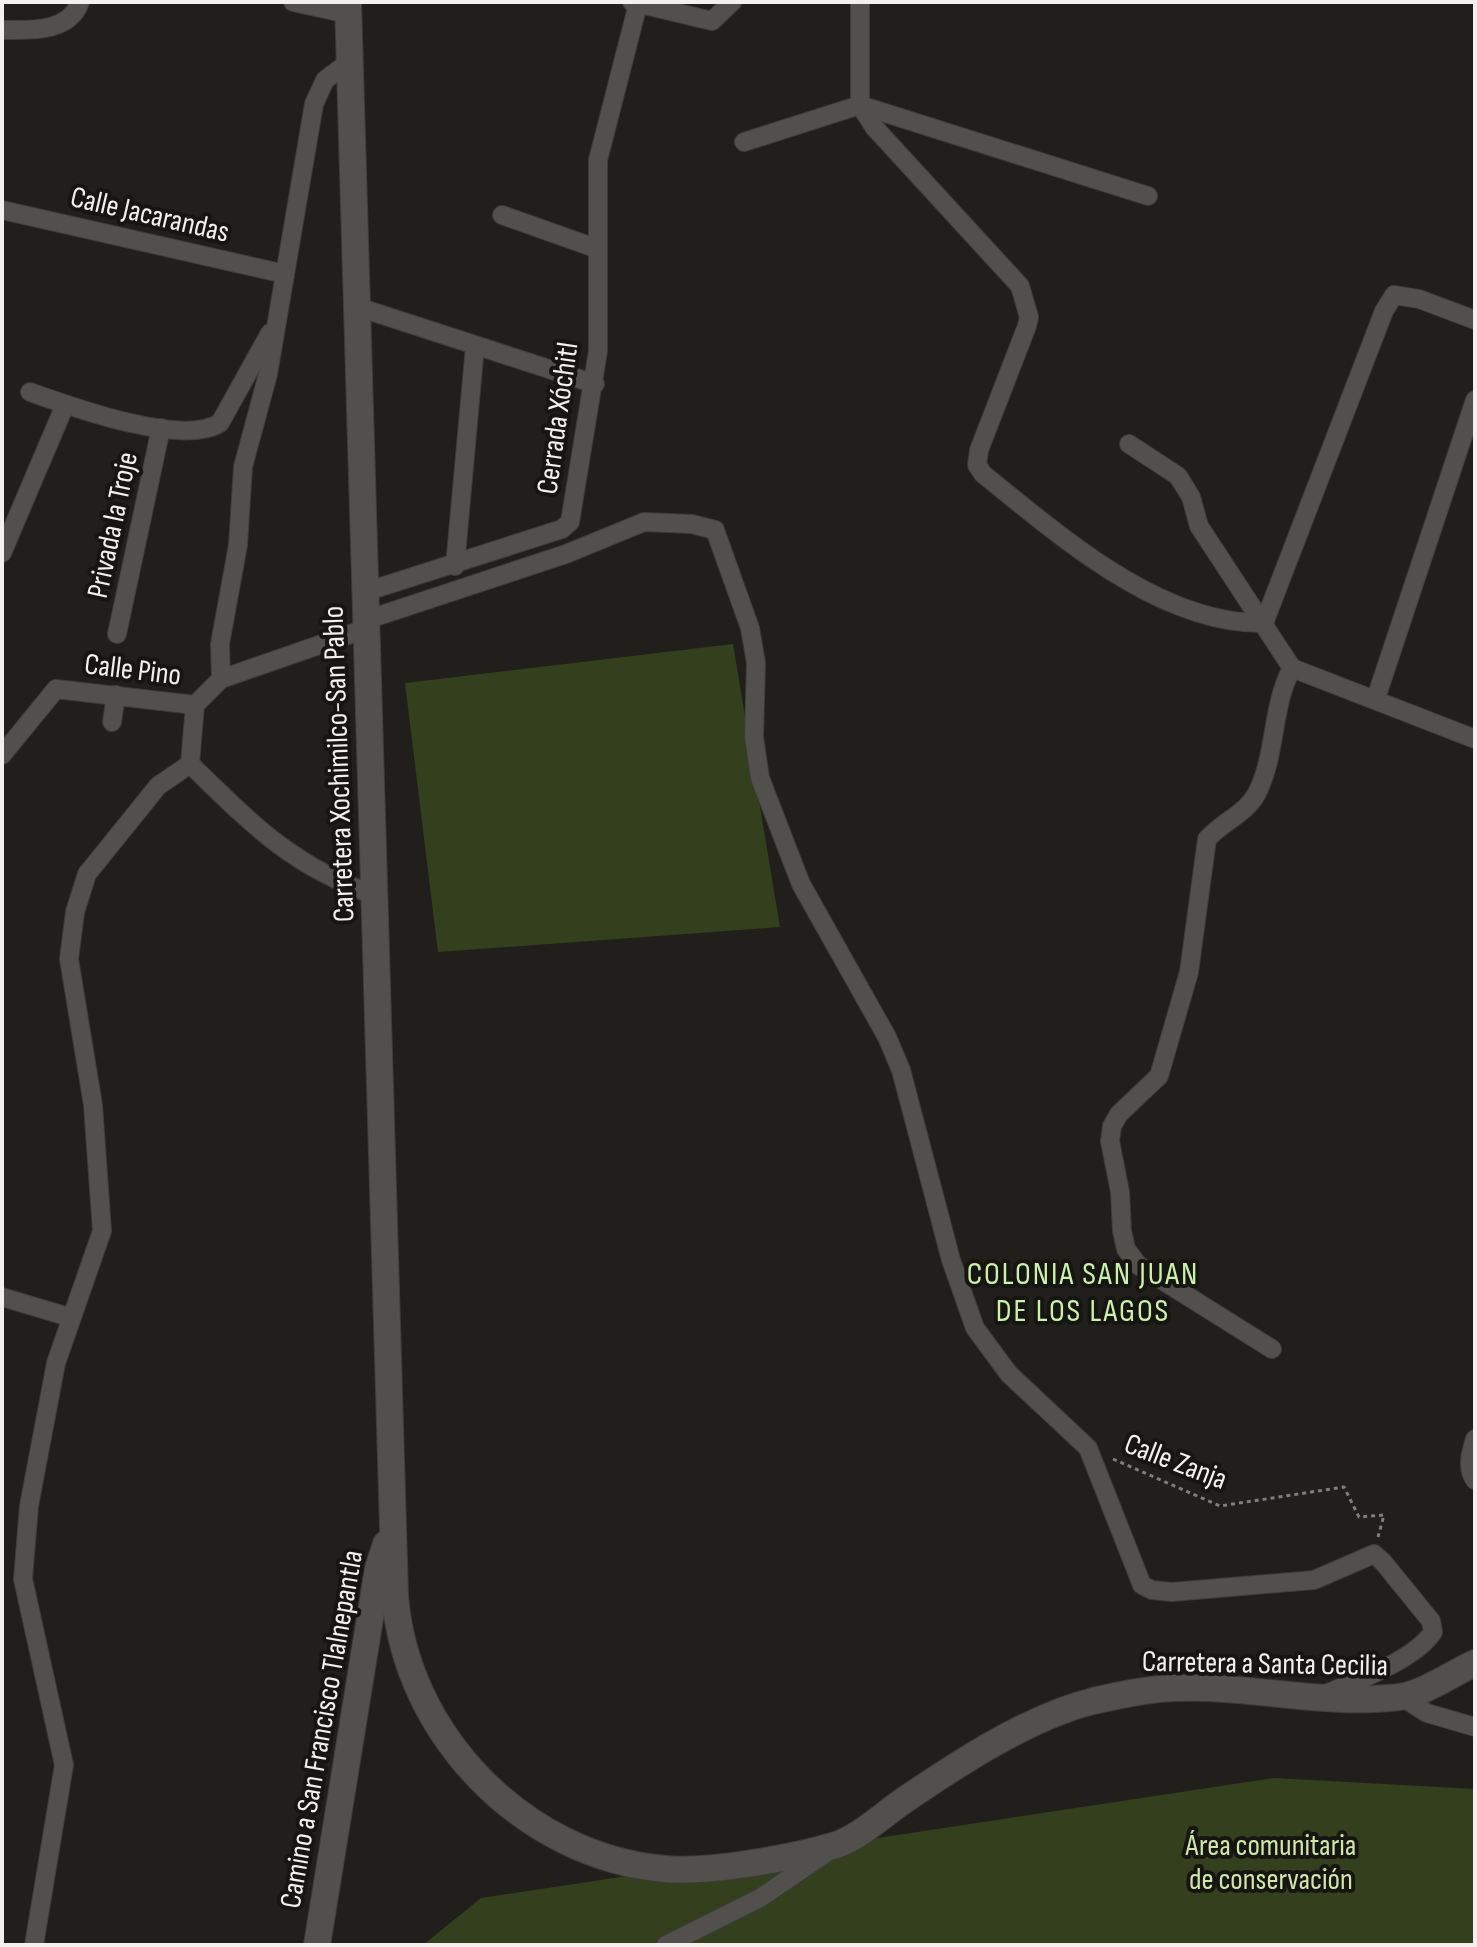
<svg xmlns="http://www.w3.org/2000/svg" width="1477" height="1947" viewBox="0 0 1477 1947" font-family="'Sofia Sans Condensed',sans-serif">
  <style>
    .green { fill: #343f1e }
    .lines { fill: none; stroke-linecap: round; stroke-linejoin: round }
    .street-casing { stroke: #3c3c39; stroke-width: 20 }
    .secondary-casing { stroke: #3c3c39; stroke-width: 28 }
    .path { stroke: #7f7e7b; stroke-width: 3; stroke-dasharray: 4 4; stroke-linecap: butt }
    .street { stroke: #51504c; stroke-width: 18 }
    .secondary { stroke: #51504c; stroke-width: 26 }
    .labels { text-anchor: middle; stroke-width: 8; stroke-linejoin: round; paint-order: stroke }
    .street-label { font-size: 30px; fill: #f2f1ef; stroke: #161512 }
    .park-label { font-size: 30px; fill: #d0e7a8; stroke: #161512 }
    .neighbourhood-label { font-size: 32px; letter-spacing: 2px; fill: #ccf1ab; stroke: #161512 }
  </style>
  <rect width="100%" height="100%" fill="#201f1b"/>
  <g class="green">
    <polygon points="733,644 780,927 438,952 405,683"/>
    <polygon points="1274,1778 1475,1789 1475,1945 423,1945 481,1898"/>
  </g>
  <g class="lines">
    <defs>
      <g id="street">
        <polyline points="293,2 348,14"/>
        <polyline points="632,2 712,21 732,2"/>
        <path d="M860,2V105L874,127L1020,286L1029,317L1027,326L979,450L977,465L983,474C1059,535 1160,625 1264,623"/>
        <path d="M2,30C30,30 69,33 80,2"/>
        <polyline points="744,142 860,105 1148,196"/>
        <polyline points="2,210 285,274"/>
        <polyline points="502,215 598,249"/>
        <polyline points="358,307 595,384"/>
        <path d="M30,392C72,407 182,447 220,423L270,333"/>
        <polyline points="1129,444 1178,476 1191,497 1199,526 1292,668 1475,739"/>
        <polyline points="2,553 65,405"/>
        <polyline points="455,566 475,346"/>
        <polyline points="365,592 562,529 570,522 598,351 598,160 638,4"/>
        <path d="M366,620L566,554L644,522L692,524L715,530L750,628L756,663L754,737L760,778L801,884L887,1037L901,1070L951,1260L975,1328L1009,1374L1088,1448L1142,1585L1152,1590L1172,1592L1314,1580L1374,1554L1383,1562L1431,1621L1433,1632C1415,1660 1354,1682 1323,1695"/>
        <polyline points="1264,623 1384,311 1394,295 1419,299 1475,320"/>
        <polyline points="117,634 161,428"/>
        <polyline points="221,679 220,644 238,545 243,467 268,374 314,104 325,80 349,62"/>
        <polyline points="1376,698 1475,400"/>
        <polyline points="112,722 116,695"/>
        <polyline points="2,755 56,689 195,705 221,679 365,629"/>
        <path d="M190,764C252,824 290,865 374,895"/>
        <polyline points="2,1297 69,1317"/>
        <path d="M1272,1349L1138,1265L1126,1249L1122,1231L1120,1192L1110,1141L1112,1126L1119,1114L1159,1076L1189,972L1207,839C1222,822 1247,813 1257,793C1277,753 1271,707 1292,668"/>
        <path d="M1475,1439C1471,1452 1466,1468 1475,1480"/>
        <polyline points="1402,1697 1427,1713 1475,1727"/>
        <polyline points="34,1945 64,1765 23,1579 29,1506 56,1363 102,1231 93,1105 69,959 75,912 87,874 158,786 190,764 195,705"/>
        <polyline points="666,1945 760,1898 826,1853"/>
      </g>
      <g id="secondary">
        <path d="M348,2L395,1595C405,1734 524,1857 665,1869C708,1873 793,1858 836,1845C860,1837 885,1813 906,1799C959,1763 1029,1717 1093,1701C1120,1695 1147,1689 1175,1688C1250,1685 1324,1706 1399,1697C1423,1694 1453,1673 1475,1663"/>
        <polyline points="317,1945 378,1569 386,1544"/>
      </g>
    </defs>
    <use href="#street" class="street-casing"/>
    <use href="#secondary" class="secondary-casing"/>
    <polyline class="path" points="1113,1459 1220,1506 1344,1487 1359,1517 1384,1515 1378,1537"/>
    <use href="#street" class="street"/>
    <use href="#secondary" class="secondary"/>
  </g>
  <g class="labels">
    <g class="street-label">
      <text transform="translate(150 214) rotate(13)" y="10">Calle Jacarandas</text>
      <text transform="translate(557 418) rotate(-82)" y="10">Cerrada Xóchitl</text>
      <text transform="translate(112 525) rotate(-78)" y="10">Privada la Troje</text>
      <text transform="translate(133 669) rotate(7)" y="10">Calle Pino</text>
      <text transform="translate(338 764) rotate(-92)" y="10">Carretera Xochimilco-San Pablo</text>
      <text transform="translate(1176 1461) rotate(21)" y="10">Calle Zanja</text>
      <text transform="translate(1265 1663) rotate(1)" y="10">Carretera a Santa Cecilia</text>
      <text transform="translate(321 1729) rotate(-80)" y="10">Camino a San Francisco Tlalnepantla</text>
    </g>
    <g class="park-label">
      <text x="1271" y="1855">Área comunitaria<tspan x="1271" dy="34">de conservación</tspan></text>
    </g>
    <g class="neighbourhood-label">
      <text x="1083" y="1284">COLONIA SAN JUAN<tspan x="1083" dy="37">DE LOS LAGOS</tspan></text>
    </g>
  </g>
  <rect width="1477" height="1947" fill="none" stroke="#f2f1ef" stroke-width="8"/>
</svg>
